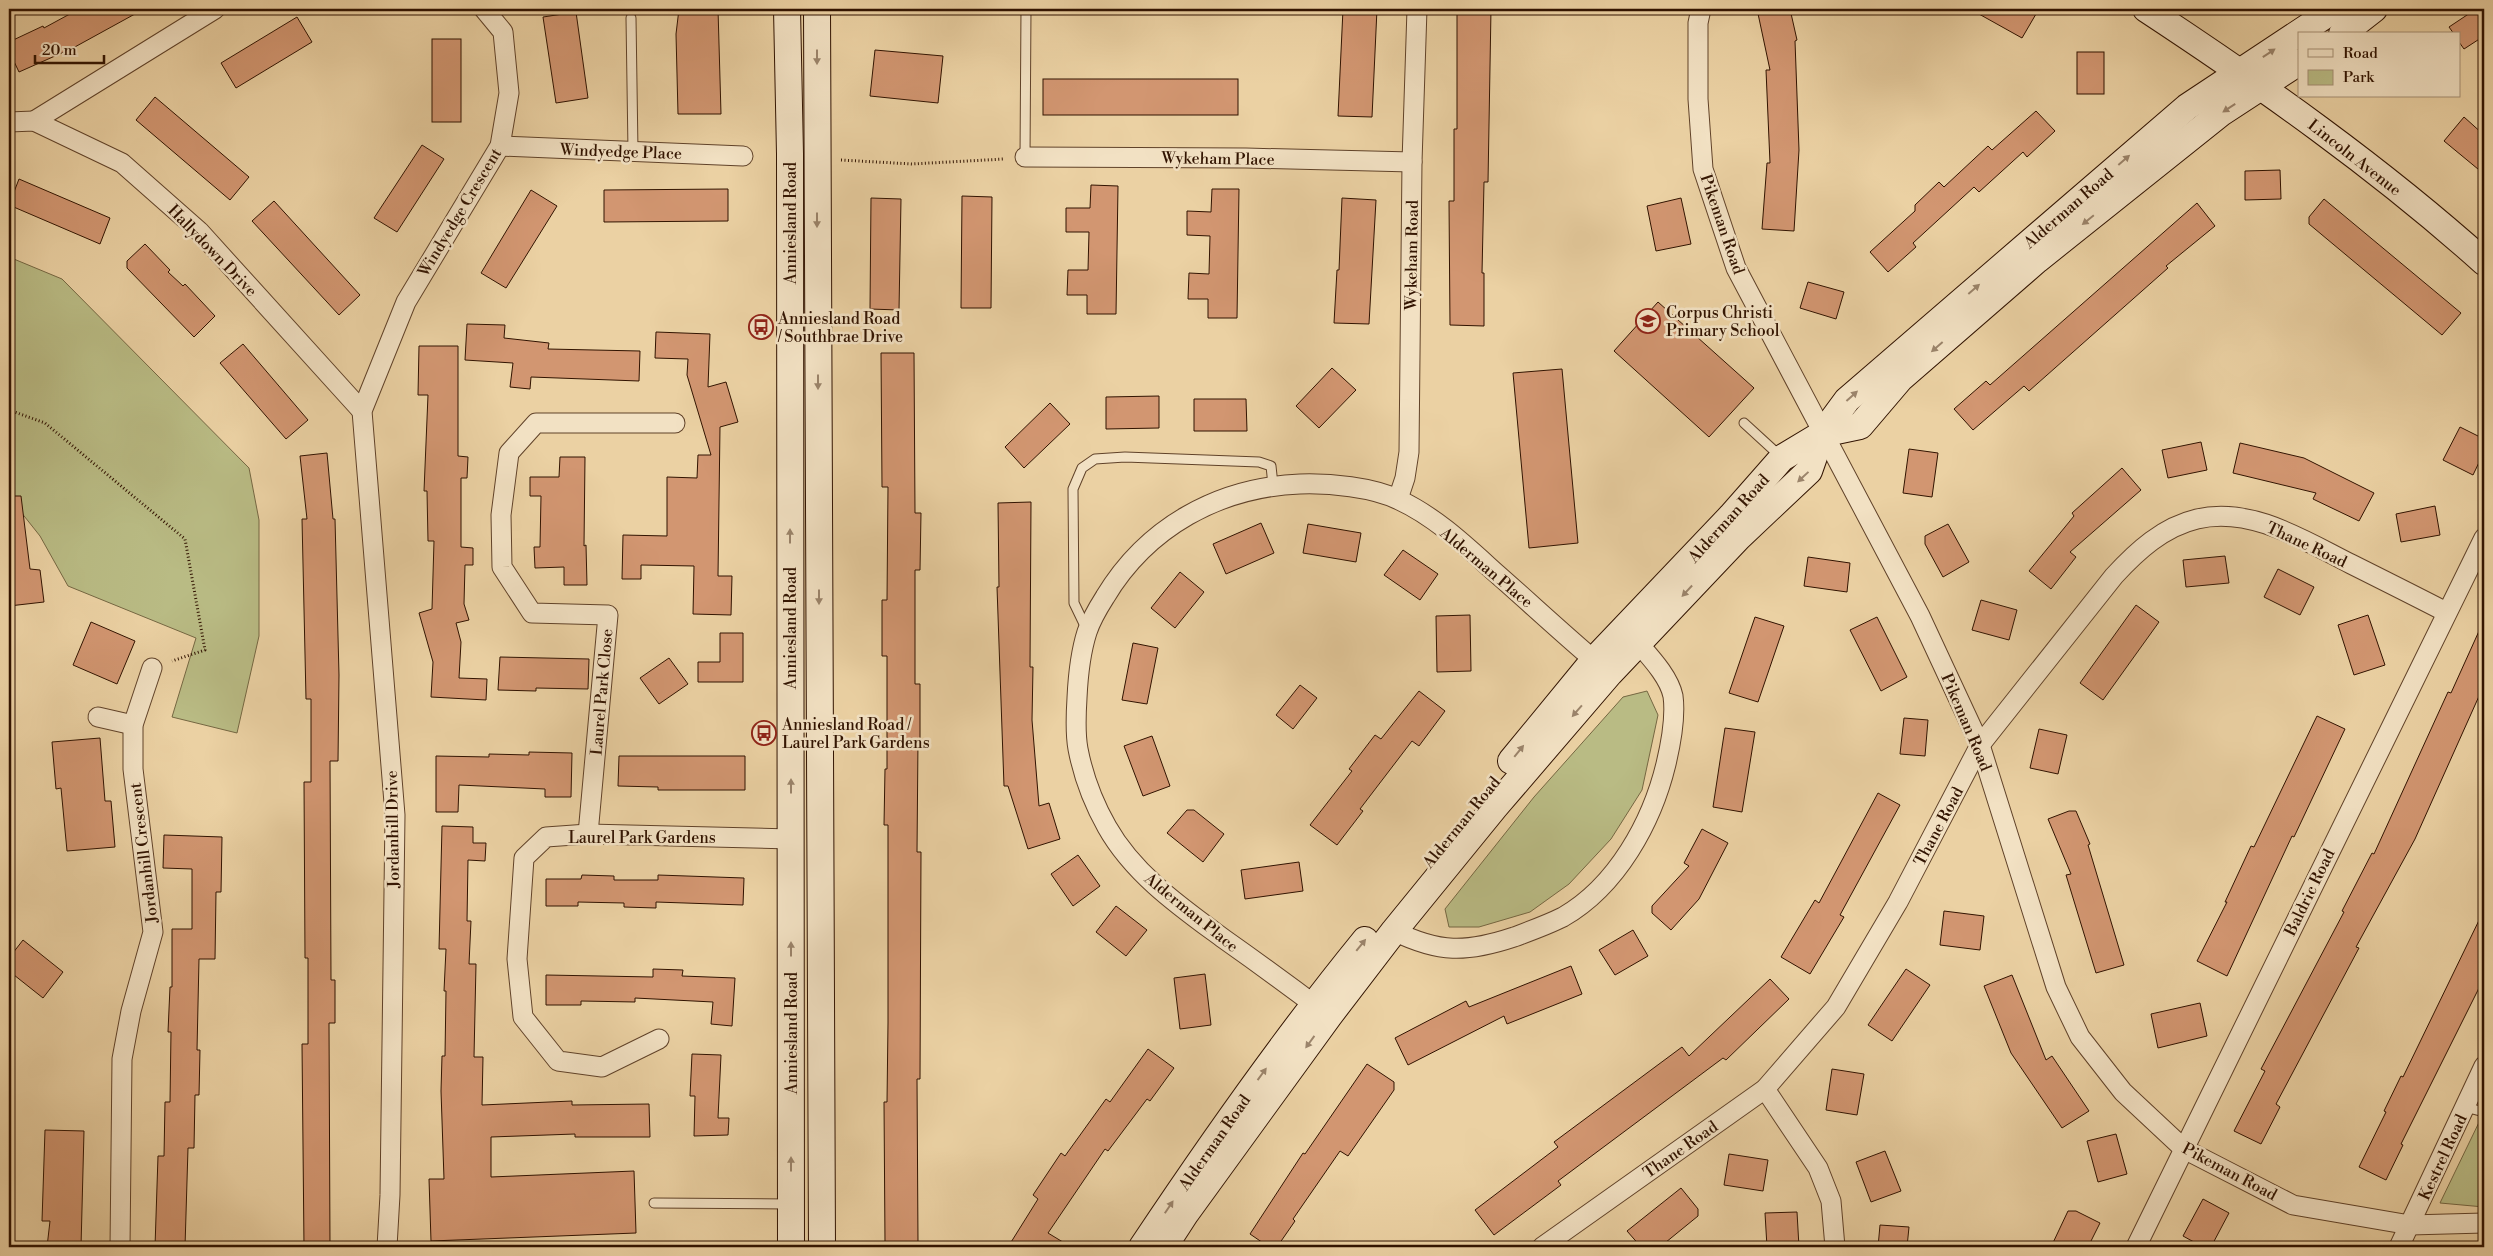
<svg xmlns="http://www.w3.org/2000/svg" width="2493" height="1256" viewBox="0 0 2493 1256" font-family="'Libre Bodoni',serif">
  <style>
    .green { fill: #b9bb84; stroke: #756742 }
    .building { fill: #d29671; stroke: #311300 }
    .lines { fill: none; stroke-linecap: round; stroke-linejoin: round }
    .lane-casing { stroke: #604229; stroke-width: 11 }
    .street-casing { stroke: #604229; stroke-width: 21 }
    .secondary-casing { stroke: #311300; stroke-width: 28 }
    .path { stroke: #311300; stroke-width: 3; stroke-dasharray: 1 2.5; stroke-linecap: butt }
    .lane { stroke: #f2e1c3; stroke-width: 9 }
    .street { stroke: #f2e1c3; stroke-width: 19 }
    .secondary { stroke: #f2e1c3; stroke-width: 26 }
    .oneway { fill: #9b846b }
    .labels { text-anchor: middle; stroke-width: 5; stroke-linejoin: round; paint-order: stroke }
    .street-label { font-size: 16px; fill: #311300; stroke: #f2e1c3 }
    .poi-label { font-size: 16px; fill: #311300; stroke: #f2e1c3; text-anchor: start }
  </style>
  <rect width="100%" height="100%" fill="#ebd1a3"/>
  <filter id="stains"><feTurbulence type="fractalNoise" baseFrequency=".004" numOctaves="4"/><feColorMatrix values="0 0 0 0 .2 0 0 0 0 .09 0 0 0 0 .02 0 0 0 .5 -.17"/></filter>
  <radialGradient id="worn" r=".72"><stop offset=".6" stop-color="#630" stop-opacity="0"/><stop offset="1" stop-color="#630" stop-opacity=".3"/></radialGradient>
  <g class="green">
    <polygon points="9,257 62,279 249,468 259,520 259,636 237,733 172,717 196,638 68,586 40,536 9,497"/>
    <polygon points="1647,691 1658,715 1642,790 1611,839 1569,884 1530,912 1479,927 1449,927 1445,909 1534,797 1623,697"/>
    <polygon points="2484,1112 2484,1207 2440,1203"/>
  </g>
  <g class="building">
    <polygon points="79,9 144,9 73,48 19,72 9,51 9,42 43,26 44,28"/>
    <polygon points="679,9 718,9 721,114 678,114 676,34"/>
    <polygon points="1343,9 1377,9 1372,117 1338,116"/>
    <polygon points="1457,9 1491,9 1488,182 1484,182 1482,273 1484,273 1484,326 1450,325 1449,201 1454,201 1454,129 1457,129"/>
    <polygon points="1757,9 1790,9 1797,40 1795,41 1799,150 1794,231 1762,229 1767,163 1770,163 1766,70 1770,70"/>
    <polygon points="1970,9 2026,9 2036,14 2022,38"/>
    <polygon points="2476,9 2484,9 2484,36 2464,49 2459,42 2459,34 2454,34 2449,27"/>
    <polygon points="576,12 588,98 556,103 543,17"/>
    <polygon points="297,17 312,42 236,88 221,63"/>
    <rect x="432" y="39" width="29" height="83"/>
    <polygon points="875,50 943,56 938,103 870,96"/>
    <rect x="2077" y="52" width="27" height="42"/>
    <rect x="1043" y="79" width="195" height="36"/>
    <polygon points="155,97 249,177 230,200 136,120"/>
    <polygon points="2036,111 2055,131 2027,157 2023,152 1979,192 1974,187 1913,243 1916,247 1888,272 1870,252 1915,211 1915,205 1939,182 1944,187 1988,146 1992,150"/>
    <polygon points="2464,117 2484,135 2484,174 2444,141"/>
    <polygon points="422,145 444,159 397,232 374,218"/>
    <polygon points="2280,170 2281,199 2245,200 2245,171"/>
    <polygon points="19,179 110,218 100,244 9,205"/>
    <polygon points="1091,185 1118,186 1116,314 1087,314 1087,295 1067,295 1068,270 1088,270 1089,232 1066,232 1066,208 1090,208"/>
    <polygon points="728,189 728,221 604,222 604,190"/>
    <polygon points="1212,189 1239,189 1237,318 1208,318 1208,299 1188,299 1189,273 1209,274 1210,236 1187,235 1187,211 1211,212"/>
    <polygon points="531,190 557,206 506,288 481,273"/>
    <polygon points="962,196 992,197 991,308 961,308"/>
    <polygon points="871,198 901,199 899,310 870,309"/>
    <polygon points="1342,198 1376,200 1369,324 1334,323 1337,270 1339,270"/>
    <polygon points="1681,198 1691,244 1656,251 1647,206"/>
    <polygon points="2324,199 2461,313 2442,335 2309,224 2309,217"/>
    <polygon points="274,201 360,295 339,315 252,221"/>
    <polygon points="2197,203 2215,226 2166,266 2168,268 2029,391 2024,386 1973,430 1954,409 1986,381 1990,385"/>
    <polygon points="145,244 170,270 168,272 183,286 185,284 215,316 194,337 127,268 127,261"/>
    <polygon points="1808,282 1844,292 1836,319 1800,308"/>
    <polygon points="1658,302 1754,388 1709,437 1614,351"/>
    <polygon points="467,324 505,325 504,338 549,343 548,349 640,351 639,381 531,377 530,389 510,387 513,363 465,360"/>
    <polygon points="656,332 710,334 708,387 726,382 738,422 720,427 718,576 732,576 731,615 693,614 694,566 641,565 641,579 622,579 623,535 667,536 667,477 697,478 698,455 711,455 687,375 688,359 655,358"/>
    <polygon points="243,344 308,420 286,439 220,363"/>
    <polygon points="419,346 458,346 458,456 468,457 467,478 461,478 461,547 473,548 473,565 465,565 464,604 469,620 456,623 461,642 459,678 487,679 486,700 431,697 433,662 419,613 432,609 434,541 428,541 427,491 424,491 428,395 418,395"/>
    <polygon points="881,353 914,353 915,513 921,513 920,570 915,570 915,684 920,684 920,740 918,740 917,852 921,852 920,1079 917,1079 918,1243 885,1243 884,1102 887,1102 888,1023 888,825 884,825 885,769 887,769 887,656 882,656 882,600 887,600 888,487 882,487"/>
    <polygon points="1332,368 1356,390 1319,428 1296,406"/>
    <polygon points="1562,369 1578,543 1529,548 1513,373"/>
    <polygon points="1159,396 1159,428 1106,429 1106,397"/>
    <polygon points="1194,399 1246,399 1247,431 1194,431"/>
    <polygon points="1050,403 1070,424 1024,468 1005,447"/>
    <polygon points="2460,427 2484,439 2484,452 2473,475 2443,460"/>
    <polygon points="2201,442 2207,470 2168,478 2162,450"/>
    <polygon points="2240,443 2304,458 2374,493 2359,521 2313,499 2316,493 2233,473"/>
    <polygon points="1909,449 1938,453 1932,497 1903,493"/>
    <polygon points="327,453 333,519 335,519 339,675 338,761 330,761 331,980 335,980 335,1023 329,1023 330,1247 304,1247 302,1044 308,1044 308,958 305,958 304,782 311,782 311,699 306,699 302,519 307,519 300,456"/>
    <polygon points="560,457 585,457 584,546 586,545 587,585 564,585 564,567 535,568 534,547 540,547 541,496 530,496 530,477 559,477"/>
    <polygon points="2122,468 2141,490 2070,552 2076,557 2051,589 2029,571 2074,516 2072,513"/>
    <polygon points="9,496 21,496 30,569 40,570 44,602 9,606"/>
    <polygon points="1031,502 1030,667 1033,667 1032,720 1039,806 1049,803 1060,839 1028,849 1008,786 1004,786 997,587 999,587 998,503"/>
    <polygon points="2435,506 2440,535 2401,542 2396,514"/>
    <polygon points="1261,523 1274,553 1226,574 1213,544"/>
    <polygon points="1308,524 1361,533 1356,562 1303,553"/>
    <polygon points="1948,524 1969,562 1943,577 1925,544 1925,536"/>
    <polygon points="1403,550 1438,574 1420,600 1384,575"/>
    <polygon points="2225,556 2229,583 2186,587 2183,560"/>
    <polygon points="1808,557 1850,563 1847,592 1804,586"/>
    <polygon points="2278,569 2314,587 2300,615 2264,597"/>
    <polygon points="1180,572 1204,592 1175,628 1151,608"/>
    <polygon points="1981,600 2017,610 2009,640 1972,630"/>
    <polygon points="2136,605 2159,622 2103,700 2080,683"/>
    <polygon points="1470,615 1471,671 1437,672 1436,616"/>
    <polygon points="2368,615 2385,665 2354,675 2338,625"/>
    <polygon points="1755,617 1784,626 1758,702 1729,693"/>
    <polygon points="1877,617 1907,677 1881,691 1850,630"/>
    <polygon points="2484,620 2484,685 2415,839 2356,947 2359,948 2276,1104 2280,1107 2261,1144 2234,1131 2265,1071 2261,1069 2344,912 2342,911 2372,853 2374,854 2448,692 2451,693"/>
    <polygon points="91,622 135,641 117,684 73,665"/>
    <polygon points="720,633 743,633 743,682 698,682 698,662 720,662"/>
    <polygon points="1133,643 1158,648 1147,704 1122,700"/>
    <polygon points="500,657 589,659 588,689 536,688 536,691 498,690"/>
    <polygon points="669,658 688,684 659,704 640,678"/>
    <polygon points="1300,685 1317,698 1293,729 1276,715"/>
    <polygon points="1419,691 1445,711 1419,746 1412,741 1360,809 1363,811 1337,845 1310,825 1352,771 1349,769 1375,735 1381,739"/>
    <polygon points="2317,716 2345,729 2294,837 2292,836 2227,976 2197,961 2227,902 2225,902 2251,846 2254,847"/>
    <polygon points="1904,718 1928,720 1925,756 1900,754"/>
    <polygon points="1725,728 1755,732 1742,812 1713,807"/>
    <polygon points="2039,729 2067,735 2058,774 2030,768"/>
    <polygon points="1152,736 1170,786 1143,796 1124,746"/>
    <polygon points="100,738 105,801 111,801 115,847 67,851 61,788 56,789 52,742"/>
    <polygon points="529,752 572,753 571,797 545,797 545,789 459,785 458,812 436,812 436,756 489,757 489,754 529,755"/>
    <polygon points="619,756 745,756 745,790 658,790 658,787 618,786"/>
    <polygon points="1878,793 1900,805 1840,915 1844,917 1810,974 1781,957 1815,900 1819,903"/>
    <polygon points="1187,810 1194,810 1224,834 1203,862 1167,833"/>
    <polygon points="2069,811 2076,811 2090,844 2088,845 2124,965 2096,973 2066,875 2071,874 2048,819"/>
    <polygon points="442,826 473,827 473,843 486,843 485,861 468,860 467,921 471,921 469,964 476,964 474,1057 483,1057 482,1105 572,1101 572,1105 649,1104 650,1137 575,1137 575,1134 491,1137 491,1177 634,1171 636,1233 431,1241 429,1179 444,1179 441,1091 442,1056 445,1056 446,991 444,991 446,949 439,949"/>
    <polygon points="1702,829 1728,843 1699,899 1671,930 1652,913 1652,906 1689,866 1684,863"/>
    <polygon points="164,835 222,837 221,892 216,892 215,959 199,959 197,1050 200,1050 199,1095 195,1095 194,1148 188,1148 185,1247 155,1247 158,1156 164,1156 165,1102 170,1102 171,1032 168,1032 170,987 172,987 172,929 192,929 192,869 163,868"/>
    <polygon points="1078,855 1100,886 1073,906 1051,874"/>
    <polygon points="1299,862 1303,891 1245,899 1241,870"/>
    <polygon points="582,875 614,876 614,880 658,880 658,875 744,878 743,905 656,902 656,908 624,907 624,903 578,902 578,906 546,906 546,879 581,879"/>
    <polygon points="1116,906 1147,930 1126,956 1096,932"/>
    <polygon points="2484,910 2484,978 2401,1144 2403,1145 2386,1180 2359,1167 2386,1112 2384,1111 2401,1076 2403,1077"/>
    <polygon points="1944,911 1984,916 1980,950 1940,945"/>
    <polygon points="1633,930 1648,956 1615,975 1599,950"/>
    <polygon points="23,940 63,972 43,998 9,971 9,958"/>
    <polygon points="1571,966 1582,994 1507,1024 1504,1016 1408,1065 1395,1038 1466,1001 1469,1007"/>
    <polygon points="653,969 683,970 682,976 735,978 732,1026 711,1024 713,1002 635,998 635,1002 581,1001 581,1005 546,1005 546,975 653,977"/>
    <polygon points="1906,969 1930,985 1892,1041 1868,1025"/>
    <polygon points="1205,974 1211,1025 1180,1029 1174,978"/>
    <polygon points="2012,975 2046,1060 2052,1056 2089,1111 2062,1128 2011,1053 1984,986"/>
    <polygon points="1770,979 1789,999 1726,1060 1723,1058 1558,1181 1561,1185 1494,1235 1475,1210 1558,1147 1554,1142 1682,1047 1689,1056"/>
    <polygon points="2200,1003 2207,1036 2158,1048 2151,1014"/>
    <polygon points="1148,1049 1174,1068 1150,1101 1147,1099 1108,1151 1105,1149 1048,1233 1071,1247 1008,1247 1038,1199 1033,1195 1061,1153 1065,1156 1106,1099 1110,1102"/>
    <polygon points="692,1054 721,1055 718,1118 729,1118 728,1135 694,1136 695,1096 690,1096"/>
    <polygon points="1367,1064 1394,1082 1394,1090 1348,1156 1340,1151 1293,1219 1295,1221 1277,1247 1269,1247 1250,1234 1303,1153 1305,1154"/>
    <polygon points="1832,1069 1864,1074 1857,1115 1826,1110"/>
    <polygon points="45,1130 84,1131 81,1247 47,1247 50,1221 42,1221"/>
    <polygon points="2116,1134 2127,1174 2098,1182 2087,1141"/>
    <polygon points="1885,1151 1901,1191 1871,1202 1856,1162"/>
    <polygon points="1729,1154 1768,1160 1763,1191 1724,1185"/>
    <polygon points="1681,1188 1698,1209 1698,1216 1660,1247 1641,1247 1627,1231"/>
    <polygon points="2203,1199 2229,1213 2211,1247 2203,1247 2183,1236"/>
    <polygon points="2068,1211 2076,1211 2100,1223 2088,1247 2051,1247"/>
    <polygon points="1797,1212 1799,1247 1767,1247 1765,1213"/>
    <polygon points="1880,1225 1909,1227 1907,1247 1878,1247"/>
  </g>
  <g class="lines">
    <defs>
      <g id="lane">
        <polyline points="631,18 633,151"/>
        <polyline points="1025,157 1026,9"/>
        <polyline points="1744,423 1780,456"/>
        <polyline points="1087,630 1074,603 1073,489 1082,468 1095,459 1125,457 1259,462 1271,466 1273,485"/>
        <polyline points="2465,1107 2484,1112"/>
        <polyline points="654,1203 789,1204"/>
      </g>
      <g id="street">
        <polyline points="1701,9 1698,23 1698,99 1703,169 1736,268 1920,616 1980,745 2056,987 2080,1037 2123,1092 2184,1149 2293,1205 2410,1225 2484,1223"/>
        <polyline points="34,121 215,9"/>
        <polyline points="9,122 34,121 122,163 199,231 362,411"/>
        <polyline points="500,146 743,156"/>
        <polyline points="1025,157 1246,158 1412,162"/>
        <polyline points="1398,499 1405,478 1409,452 1412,162 1417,9"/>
        <polyline points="98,717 133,725"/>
        <polyline points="588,834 608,615 532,613 502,567 501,515 509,453 536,423 675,423"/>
        <path d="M1394,931C1439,953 1466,953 1514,937C1530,931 1547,925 1563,917C1617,886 1652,822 1666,764C1671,743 1676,718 1673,696C1669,677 1651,658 1638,643"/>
        <path d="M1324,1012C1291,987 1258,963 1224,939C1182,908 1134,875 1107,827C1094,804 1083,775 1078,749C1075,733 1076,714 1077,698C1078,676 1080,654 1087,632C1091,620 1098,608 1105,597C1147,527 1219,487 1300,484C1329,483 1373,487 1399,500C1436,517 1467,547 1497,574C1530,603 1561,632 1594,660"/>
        <polyline points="659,1039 602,1067 558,1061 523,1017 517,959 524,858 546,837 588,834 791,839"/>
        <polyline points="1765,1089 1818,1168 1831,1201 1835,1247"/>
        <polyline points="120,1247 122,1059 131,1011 153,932 133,769 133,725 152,668"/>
        <polyline points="387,1247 390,1195 395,815 362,411 406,302 500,146 509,93 503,32 484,9"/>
        <path d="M1542,1247L1765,1089L1836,1007L1898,902L1980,745L2114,576C2137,551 2163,527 2197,519C2251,506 2305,541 2351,564C2383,580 2415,596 2446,612"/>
        <polyline points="2136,1247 2484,538"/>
        <polyline points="2399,1247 2484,1066"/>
      </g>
      <g id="secondary">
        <polyline points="787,9 790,154 791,1247"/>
        <polyline points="817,9 822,1247"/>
        <path d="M2146,9C2263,86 2379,168 2484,262"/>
        <polyline points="2342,34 2374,9"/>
        <polyline points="1511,761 1594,660 1731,516 1782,458 1822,434 1860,426 1900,379 2037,260 2221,113 2299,62"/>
        <path d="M1142,1247C1212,1142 1285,1038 1365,940"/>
        <polyline points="1164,1247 1186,1213 1329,1016 1394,931 1495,807 1610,673 1738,538 1809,471 1822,434 1847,400 2187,107 2335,9"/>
      </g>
    </defs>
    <use href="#lane" class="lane-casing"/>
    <use href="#street" class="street-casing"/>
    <use href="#secondary" class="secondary-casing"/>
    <g class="path">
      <polyline points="841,160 912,164 1004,159"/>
      <polyline points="9,410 45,423 185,539 205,650 172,661"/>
    </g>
    <use href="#lane" class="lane"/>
    <use href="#street" class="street"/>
    <use href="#secondary" class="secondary"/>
  </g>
  <defs><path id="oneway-solid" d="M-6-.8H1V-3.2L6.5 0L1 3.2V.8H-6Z" transform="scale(1.25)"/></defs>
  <g class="oneway">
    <use href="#oneway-solid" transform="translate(2269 53) rotate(-34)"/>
    <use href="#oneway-solid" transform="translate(817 57) rotate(90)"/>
    <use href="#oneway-solid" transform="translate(2229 108) rotate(147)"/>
    <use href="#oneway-solid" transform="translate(2124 160) rotate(-41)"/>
    <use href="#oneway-solid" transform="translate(817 220) rotate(90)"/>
    <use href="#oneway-solid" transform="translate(2088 220) rotate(141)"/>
    <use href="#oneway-solid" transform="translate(1974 289) rotate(-41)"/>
    <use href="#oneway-solid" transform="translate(1937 347) rotate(139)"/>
    <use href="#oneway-solid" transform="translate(818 382) rotate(90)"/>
    <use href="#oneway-solid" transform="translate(1852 396) rotate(-42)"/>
    <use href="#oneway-solid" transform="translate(1803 477) rotate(137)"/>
    <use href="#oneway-solid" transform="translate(790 536) rotate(-90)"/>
    <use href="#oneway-solid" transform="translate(1687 591) rotate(133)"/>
    <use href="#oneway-solid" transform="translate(819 597) rotate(90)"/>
    <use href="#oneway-solid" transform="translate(1577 711) rotate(131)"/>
    <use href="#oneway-solid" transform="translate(1519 751) rotate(-51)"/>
    <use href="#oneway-solid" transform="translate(791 786) rotate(-90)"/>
    <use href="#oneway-solid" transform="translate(1361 945) rotate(-51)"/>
    <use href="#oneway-solid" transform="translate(791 949) rotate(-90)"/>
    <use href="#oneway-solid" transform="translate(1310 1042) rotate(126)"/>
    <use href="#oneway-solid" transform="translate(1262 1074) rotate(-54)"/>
    <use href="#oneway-solid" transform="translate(791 1164) rotate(-90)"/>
    <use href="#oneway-solid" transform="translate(1169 1207) rotate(-56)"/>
  </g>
  <defs>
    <symbol id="school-ring" viewBox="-11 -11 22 22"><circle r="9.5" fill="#f2e1c3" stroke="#8f2418" stroke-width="1.5"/><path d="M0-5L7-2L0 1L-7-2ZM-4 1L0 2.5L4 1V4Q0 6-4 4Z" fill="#8f2418"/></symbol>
    <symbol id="bus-ring" viewBox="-11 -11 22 22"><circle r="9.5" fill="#f2e1c3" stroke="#8f2418" stroke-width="1.5"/><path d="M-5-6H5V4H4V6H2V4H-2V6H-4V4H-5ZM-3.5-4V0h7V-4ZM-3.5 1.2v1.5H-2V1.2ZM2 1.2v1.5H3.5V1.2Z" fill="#8f2418"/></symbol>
  </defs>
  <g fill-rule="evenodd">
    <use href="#school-ring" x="1634" y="307" width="28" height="28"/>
    <use href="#bus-ring" x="747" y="313" width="28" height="28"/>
    <use href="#bus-ring" x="750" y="719" width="28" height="28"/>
  </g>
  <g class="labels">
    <g class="street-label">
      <text transform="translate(621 151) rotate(2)" y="6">Windyedge Place</text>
      <text transform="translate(2355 157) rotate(38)" y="6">Lincoln Avenue</text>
      <text transform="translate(1218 158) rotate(1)" y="6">Wykeham Place</text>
      <text transform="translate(2068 208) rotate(-41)" y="6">Alderman Road</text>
      <text transform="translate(459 212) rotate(-59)" y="6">Windyedge Crescent</text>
      <text transform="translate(790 223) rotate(-90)" y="6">Anniesland Road</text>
      <text transform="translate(1723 224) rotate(71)" y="6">Pikeman Road</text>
      <text transform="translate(213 250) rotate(46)" y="6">Hallydown Drive</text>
      <text transform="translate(1411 255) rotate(-89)" y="6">Wykeham Road</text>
      <text transform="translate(1728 518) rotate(-48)" y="6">Alderman Road</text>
      <text transform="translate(2307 544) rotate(25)" y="6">Thane Road</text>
      <text transform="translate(1487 567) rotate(40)" y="6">Alderman Place</text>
      <text transform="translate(790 628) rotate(-90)" y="6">Anniesland Road</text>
      <text transform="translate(601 692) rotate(-85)" y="6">Laurel Park Close</text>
      <text transform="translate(1967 722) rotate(67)" y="6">Pikeman Road</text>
      <text transform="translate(1461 822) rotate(-51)" y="6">Alderman Road</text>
      <text transform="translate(1938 826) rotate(-62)" y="6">Thane Road</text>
      <text transform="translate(392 829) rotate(-91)" y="6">Jordanhill Drive</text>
      <text x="642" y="843">Laurel Park Gardens</text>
      <text transform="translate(143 853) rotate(-97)" y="6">Jordanhill Crescent</text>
      <text transform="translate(2309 892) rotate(-64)" y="6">Baldric Road</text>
      <text transform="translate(1192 912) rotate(39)" y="6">Alderman Place</text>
      <text transform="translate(791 1033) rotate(-90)" y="6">Anniesland Road</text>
      <text transform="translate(1214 1142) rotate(-55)" y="6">Alderman Road</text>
      <text transform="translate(1680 1149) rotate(-35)" y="6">Thane Road</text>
      <text transform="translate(2442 1157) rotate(-65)" y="6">Kestrel Road</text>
      <text transform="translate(2230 1171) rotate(28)" y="6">Pikeman Road</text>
    </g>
    <g class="poi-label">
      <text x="1666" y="318">Corpus Christi<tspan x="1666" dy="18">Primary School</tspan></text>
      <text x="778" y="324">Anniesland Road<tspan x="778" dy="18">/ Southbrae Drive</tspan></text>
      <text x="782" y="730">Anniesland Road /<tspan x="782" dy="18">Laurel Park Gardens</tspan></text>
    </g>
  </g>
  <rect width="2493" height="1256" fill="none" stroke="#ebd1a3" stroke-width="30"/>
  <rect x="10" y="10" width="2473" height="1236" fill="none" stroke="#311300" stroke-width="2.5"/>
  <rect x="15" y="15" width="2463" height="1226" fill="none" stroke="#311300"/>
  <rect x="2298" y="32" width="162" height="65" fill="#f2e1c3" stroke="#a58f75"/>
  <rect x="2308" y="49" width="25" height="8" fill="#f2e1c3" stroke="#a58f75"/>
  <text x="2343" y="58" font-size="15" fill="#311300">Road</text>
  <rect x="2308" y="70" width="25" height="15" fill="#b9bb84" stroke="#a58f75"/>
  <text x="2343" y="82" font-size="15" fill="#311300">Park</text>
  <path d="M35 55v8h69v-8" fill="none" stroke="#311300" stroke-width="2.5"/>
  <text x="42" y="55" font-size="15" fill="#311300" stroke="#f2e1c3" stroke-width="4" paint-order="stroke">20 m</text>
  <rect width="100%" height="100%" filter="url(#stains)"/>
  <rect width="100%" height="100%" fill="url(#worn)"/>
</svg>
